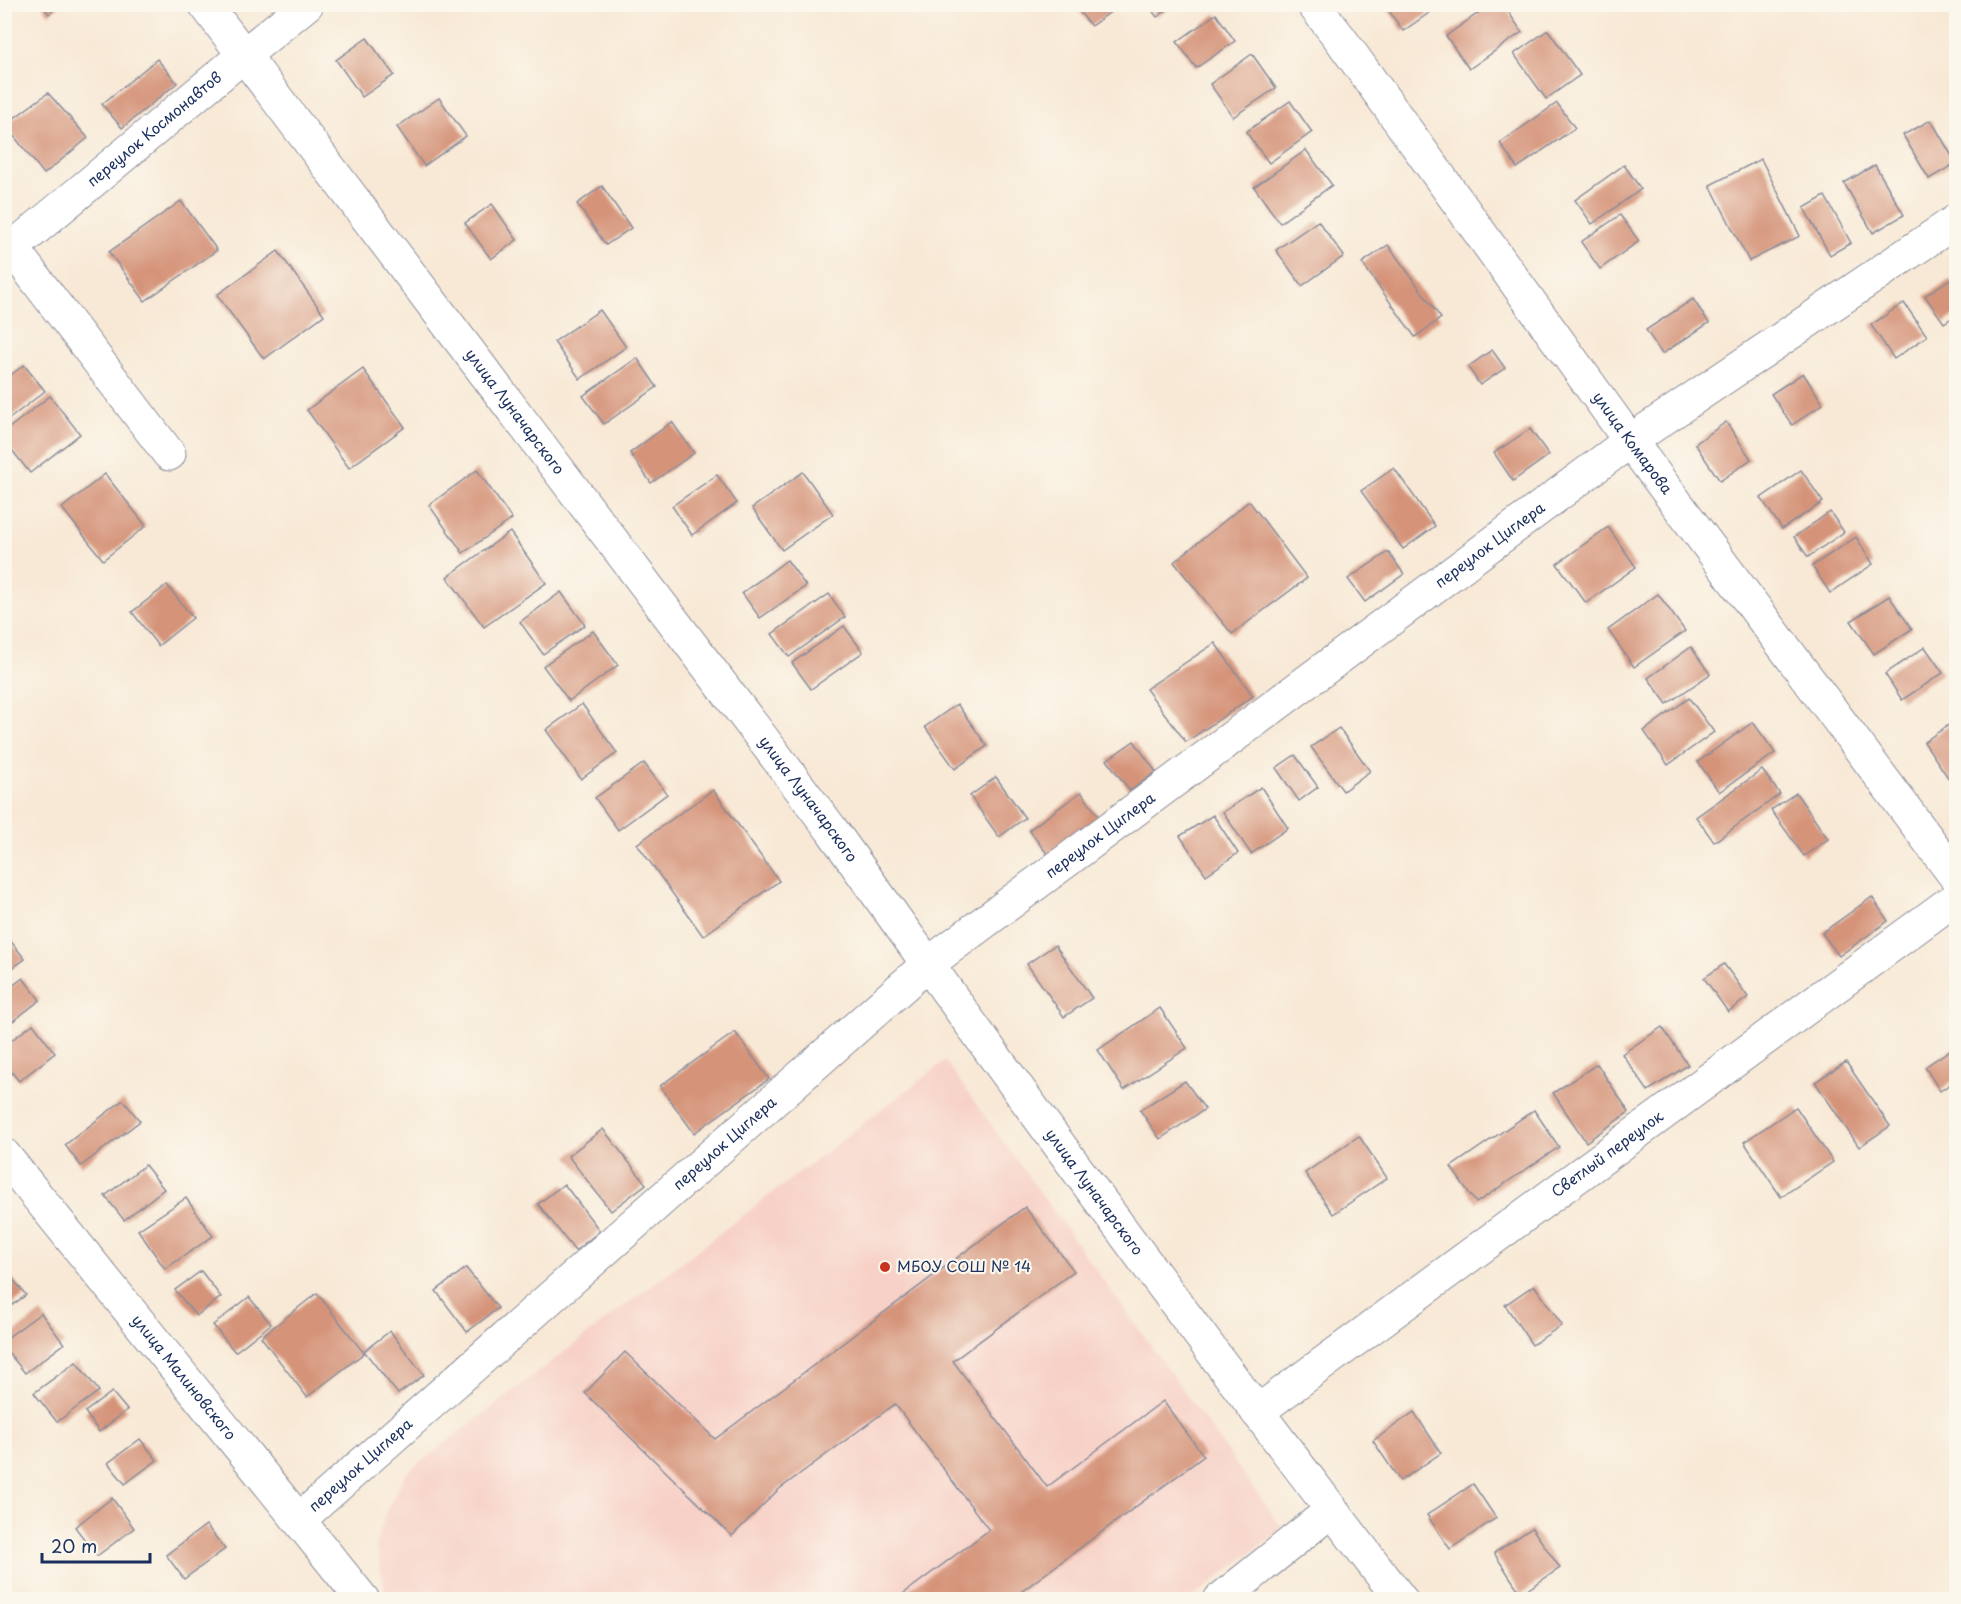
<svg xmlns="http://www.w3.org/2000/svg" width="1961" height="1604" viewBox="0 0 1961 1604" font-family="'Playpen Sans',sans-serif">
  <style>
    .built { fill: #f7d1c7 }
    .building { fill: #d5947a }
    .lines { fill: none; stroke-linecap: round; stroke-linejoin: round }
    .minor-casing { stroke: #8a8c9a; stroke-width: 35 }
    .minor { stroke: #fff; stroke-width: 33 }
    .poi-dot { fill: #c8321e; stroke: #fbf7ec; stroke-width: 2 }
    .labels { text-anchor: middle; stroke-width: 4.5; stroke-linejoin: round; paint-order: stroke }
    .street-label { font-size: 15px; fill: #1b2f5e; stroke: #fbf7ec }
    .poi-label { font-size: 15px; fill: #1b2f5e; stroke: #fbf7ec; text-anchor: start }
  </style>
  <rect width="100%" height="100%" fill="#fbf7ec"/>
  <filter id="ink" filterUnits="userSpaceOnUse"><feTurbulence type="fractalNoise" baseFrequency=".0167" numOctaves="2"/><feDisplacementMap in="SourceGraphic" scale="12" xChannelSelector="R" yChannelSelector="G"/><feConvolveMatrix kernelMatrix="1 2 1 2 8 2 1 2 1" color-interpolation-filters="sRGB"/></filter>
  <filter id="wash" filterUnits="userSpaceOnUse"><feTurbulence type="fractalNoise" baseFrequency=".008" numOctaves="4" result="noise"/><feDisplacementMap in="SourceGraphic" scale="24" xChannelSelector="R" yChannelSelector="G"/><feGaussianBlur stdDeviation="1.35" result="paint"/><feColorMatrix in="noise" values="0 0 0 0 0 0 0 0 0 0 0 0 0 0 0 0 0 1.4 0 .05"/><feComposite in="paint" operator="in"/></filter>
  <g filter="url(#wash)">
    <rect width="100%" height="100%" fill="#f8e9d6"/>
    <polygon class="built" points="945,1061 1283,1529 1189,1600 392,1599 385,1591 376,1548 385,1513 406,1473"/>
    <g id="blocks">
      <g class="building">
        <polygon points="41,4 61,4 49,14"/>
        <polygon points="1384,4 1442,4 1403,31"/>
        <polygon points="1491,4 1503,4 1522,32 1469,69 1446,36"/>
        <polygon points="1074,5 1120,5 1091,26"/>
        <polygon points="1148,5 1174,5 1157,17"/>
        <polygon points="1216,14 1235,41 1196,68 1177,42"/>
        <polygon points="1548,30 1580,75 1546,99 1514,54"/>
        <polygon points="367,38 394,75 362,97 336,60"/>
        <polygon points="1252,54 1276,88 1233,117 1210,84"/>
        <polygon points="157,59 177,83 122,128 102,104"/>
        <polygon points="48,93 88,138 44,174 5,125"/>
        <polygon points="439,98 466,136 424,166 397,127"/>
        <polygon points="1290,101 1312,132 1269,163 1246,132"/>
        <polygon points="1557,103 1575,128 1517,168 1500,143"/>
        <polygon points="1931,120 1956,163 1929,179 1903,135"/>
        <polygon points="1306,150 1332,185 1280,223 1254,187"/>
        <polygon points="1761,159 1800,236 1749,261 1710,185"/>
        <polygon points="1624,165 1641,189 1592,224 1575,200"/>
        <polygon points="1875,165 1904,215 1873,233 1844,183"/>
        <polygon points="602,186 631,228 606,245 577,204"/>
        <polygon points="1825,196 1851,243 1830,255 1804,208"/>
        <polygon points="181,201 217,250 145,301 109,252"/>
        <polygon points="492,204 517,240 491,259 465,223"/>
        <polygon points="1620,215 1639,241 1600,269 1581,242"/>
        <polygon points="1318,221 1344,256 1302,286 1276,250"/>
        <polygon points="1388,245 1441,318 1415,337 1362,263"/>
        <polygon points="278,251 324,315 264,359 217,295"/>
        <polygon points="1950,279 1956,289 1956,315 1944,323 1925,296"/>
        <polygon points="1693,299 1709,323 1662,354 1646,330"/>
        <polygon points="1904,303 1927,336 1894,359 1871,325"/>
        <polygon points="600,310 626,347 580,379 554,342"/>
        <polygon points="1492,350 1505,368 1480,385 1468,367"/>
        <polygon points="637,358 657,387 604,424 583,396"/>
        <polygon points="24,365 45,391 4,423 4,380"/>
        <polygon points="363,369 405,427 349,468 307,410"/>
        <polygon points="1803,373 1823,404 1792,425 1771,394"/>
        <polygon points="50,396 80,434 30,473 4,440 4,432"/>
        <polygon points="672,422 694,453 651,483 630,453"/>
        <polygon points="1726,422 1751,459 1720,481 1695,444"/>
        <polygon points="1530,429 1549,455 1513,481 1494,453"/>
        <polygon points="1394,468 1435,526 1403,549 1361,491"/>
        <polygon points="477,470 512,519 463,553 429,505"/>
        <polygon points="1801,470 1823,502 1782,529 1761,498"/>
        <polygon points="803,472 833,514 782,550 752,508"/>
        <polygon points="105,474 146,526 103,560 62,508"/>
        <polygon points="717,475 737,503 692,535 672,506"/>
        <polygon points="1249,501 1307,578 1232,634 1174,562"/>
        <polygon points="1830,512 1844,532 1808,557 1794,537"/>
        <polygon points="1608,527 1636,567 1586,603 1557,564"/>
        <polygon points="510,532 546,583 484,627 447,577"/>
        <polygon points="1856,537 1873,564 1830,593 1812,566"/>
        <polygon points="1388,552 1404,574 1365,602 1348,579"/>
        <polygon points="787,560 806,586 760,618 742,593"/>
        <polygon points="167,585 193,618 158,646 132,612"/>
        <polygon points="561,592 585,625 543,654 520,622"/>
        <polygon points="829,594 845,617 789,657 772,634"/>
        <polygon points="1658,594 1685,631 1634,667 1608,630"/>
        <polygon points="1889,596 1912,629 1874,654 1851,621"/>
        <polygon points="844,626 863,652 811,689 792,663"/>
        <polygon points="593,631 618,665 569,701 543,666"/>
        <polygon points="1215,643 1253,696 1186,742 1146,689"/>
        <polygon points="1691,647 1710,674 1667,704 1648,678"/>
        <polygon points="1925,647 1943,673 1902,700 1885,674"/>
        <polygon points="1689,698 1714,732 1668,765 1644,731"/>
        <polygon points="582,704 617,753 581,779 546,730"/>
        <polygon points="957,704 987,746 955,769 925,727"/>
        <polygon points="1956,720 1956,779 1951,782 1924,742"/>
        <polygon points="1753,722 1775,753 1719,792 1698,762"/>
        <polygon points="1339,728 1370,771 1343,791 1311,747"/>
        <polygon points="1134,741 1156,772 1130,791 1107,760"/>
        <polygon points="1295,755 1318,787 1299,801 1276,768"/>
        <polygon points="644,763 667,794 618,830 595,798"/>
        <polygon points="1762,770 1780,794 1714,842 1696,817"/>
        <polygon points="996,777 1025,818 999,837 970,796"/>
        <polygon points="1261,787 1288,828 1251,854 1223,812"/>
        <polygon points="713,790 779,881 703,936 637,844"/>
        <polygon points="1081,792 1100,818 1048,855 1029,830"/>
        <polygon points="1796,793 1828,839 1804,856 1771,810"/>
        <polygon points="1213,815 1238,853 1206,875 1180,836"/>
        <polygon points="1872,897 1888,921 1839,956 1822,933"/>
        <polygon points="9,939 25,959 4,974 4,943"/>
        <polygon points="1055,945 1092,998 1064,1017 1027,964"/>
        <polygon points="1724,964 1748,997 1728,1012 1704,978"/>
        <polygon points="23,978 40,1000 4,1028 4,992"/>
        <polygon points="1160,1008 1187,1048 1124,1090 1098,1050"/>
        <polygon points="33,1024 55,1053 19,1081 4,1063 4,1046"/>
        <polygon points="1662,1027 1688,1065 1648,1091 1622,1054"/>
        <polygon points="735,1032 769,1079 694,1133 660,1086"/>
        <polygon points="1956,1046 1956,1080 1940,1091 1925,1067"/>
        <polygon points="1846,1062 1890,1126 1859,1147 1815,1082"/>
        <polygon points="1597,1064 1629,1112 1586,1142 1553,1093"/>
        <polygon points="1185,1081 1205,1109 1160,1139 1140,1110"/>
        <polygon points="123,1100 140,1121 81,1166 65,1145"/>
        <polygon points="1796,1107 1833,1162 1781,1197 1744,1142"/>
        <polygon points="1534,1110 1559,1147 1476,1203 1451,1167"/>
        <polygon points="603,1129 646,1184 611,1211 568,1156"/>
        <polygon points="1359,1136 1387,1178 1333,1214 1305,1173"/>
        <polygon points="145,1165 164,1189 124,1220 105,1196"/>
        <polygon points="564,1184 600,1231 575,1251 538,1204"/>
        <polygon points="186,1198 213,1236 165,1269 138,1230"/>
        <polygon points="1025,1207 1074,1271 953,1361 1047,1487 1163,1401 1204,1456 1010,1600 895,1600 989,1530 895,1404 778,1490 732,1536 585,1393 625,1352 715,1439"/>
        <polygon points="4,1268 26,1295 4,1311"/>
        <polygon points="466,1268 498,1308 467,1332 436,1291"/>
        <polygon points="201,1271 221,1297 196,1316 175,1290"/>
        <polygon points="1534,1285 1562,1325 1532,1345 1505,1305"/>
        <polygon points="317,1293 364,1353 307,1397 261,1337"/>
        <polygon points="249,1297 271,1324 235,1352 213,1325"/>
        <polygon points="41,1313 64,1344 25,1373 4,1347 4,1340"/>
        <polygon points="390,1331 424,1375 398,1394 364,1351"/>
        <polygon points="76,1362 99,1391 57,1422 34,1393"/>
        <polygon points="112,1392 127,1410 99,1432 85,1412"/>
        <polygon points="1414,1412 1441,1453 1400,1481 1373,1441"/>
        <polygon points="140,1439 157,1460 125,1484 108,1463"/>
        <polygon points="1473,1484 1496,1518 1450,1549 1427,1515"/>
        <polygon points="112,1498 134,1528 97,1556 75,1527"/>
        <polygon points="206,1525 225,1549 184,1579 166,1555"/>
        <polygon points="1532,1528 1560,1568 1521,1594 1494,1553"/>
      </g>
    </g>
  </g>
  <g filter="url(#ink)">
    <use href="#blocks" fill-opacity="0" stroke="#8a8c9a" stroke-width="1.5"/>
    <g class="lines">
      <defs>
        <g id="minor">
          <path id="s1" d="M205,4L831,829C1016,1089 1206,1347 1401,1600"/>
          <path id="s2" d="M1313,4L1339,37L1630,441L1956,877"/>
          <polyline points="12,248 169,454"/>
          <path id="s3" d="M4,255L244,55L307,4"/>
          <path id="s4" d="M4,1155L363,1600"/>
          <path id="s5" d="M1257,1412L1956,898"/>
          <path id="s6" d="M300,1519L928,964L1630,441L1956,221"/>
          <polyline points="1220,1600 1332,1510"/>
        </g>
      </defs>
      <use href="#minor" class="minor-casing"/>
      <use href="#minor" class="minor"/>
    </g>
  </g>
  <circle class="poi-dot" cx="885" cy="1267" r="6"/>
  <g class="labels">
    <g class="street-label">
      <text dy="5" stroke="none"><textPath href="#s3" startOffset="196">переулок Космонавтов</textPath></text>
      <text dy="5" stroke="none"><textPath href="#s1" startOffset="512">улица Луначарского</textPath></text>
      <text dy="5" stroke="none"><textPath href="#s2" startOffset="543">улица Комарова</textPath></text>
      <text dy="5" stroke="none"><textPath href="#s6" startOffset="1539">переулок Циглера</textPath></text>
      <text dy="5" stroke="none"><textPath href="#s1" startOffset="998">улица Луначарского</textPath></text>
      <text dy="5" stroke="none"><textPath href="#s6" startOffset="1053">переулок Циглера</textPath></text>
      <text dy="5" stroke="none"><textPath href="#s6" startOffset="567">переулок Циглера</textPath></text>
      <text dy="5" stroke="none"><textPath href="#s5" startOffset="435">Светлый переулок</textPath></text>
      <text dy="5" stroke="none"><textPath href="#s1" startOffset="1484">улица Луначарского</textPath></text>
      <text dy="5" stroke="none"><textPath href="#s4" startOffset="286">улица Малиновского</textPath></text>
      <text dy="5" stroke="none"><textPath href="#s6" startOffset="81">переулок Циглера</textPath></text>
    </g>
    <g class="poi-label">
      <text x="897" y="1272">МБОУ СОШ № 14</text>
    </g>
  </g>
  <rect width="1961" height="1604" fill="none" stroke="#fbf7ec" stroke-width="24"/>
  <path d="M42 1553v9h108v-9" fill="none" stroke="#1b2f5e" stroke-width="3"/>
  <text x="51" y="1553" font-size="18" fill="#1b2f5e" stroke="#fbf7ec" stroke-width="4.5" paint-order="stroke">20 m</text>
</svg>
